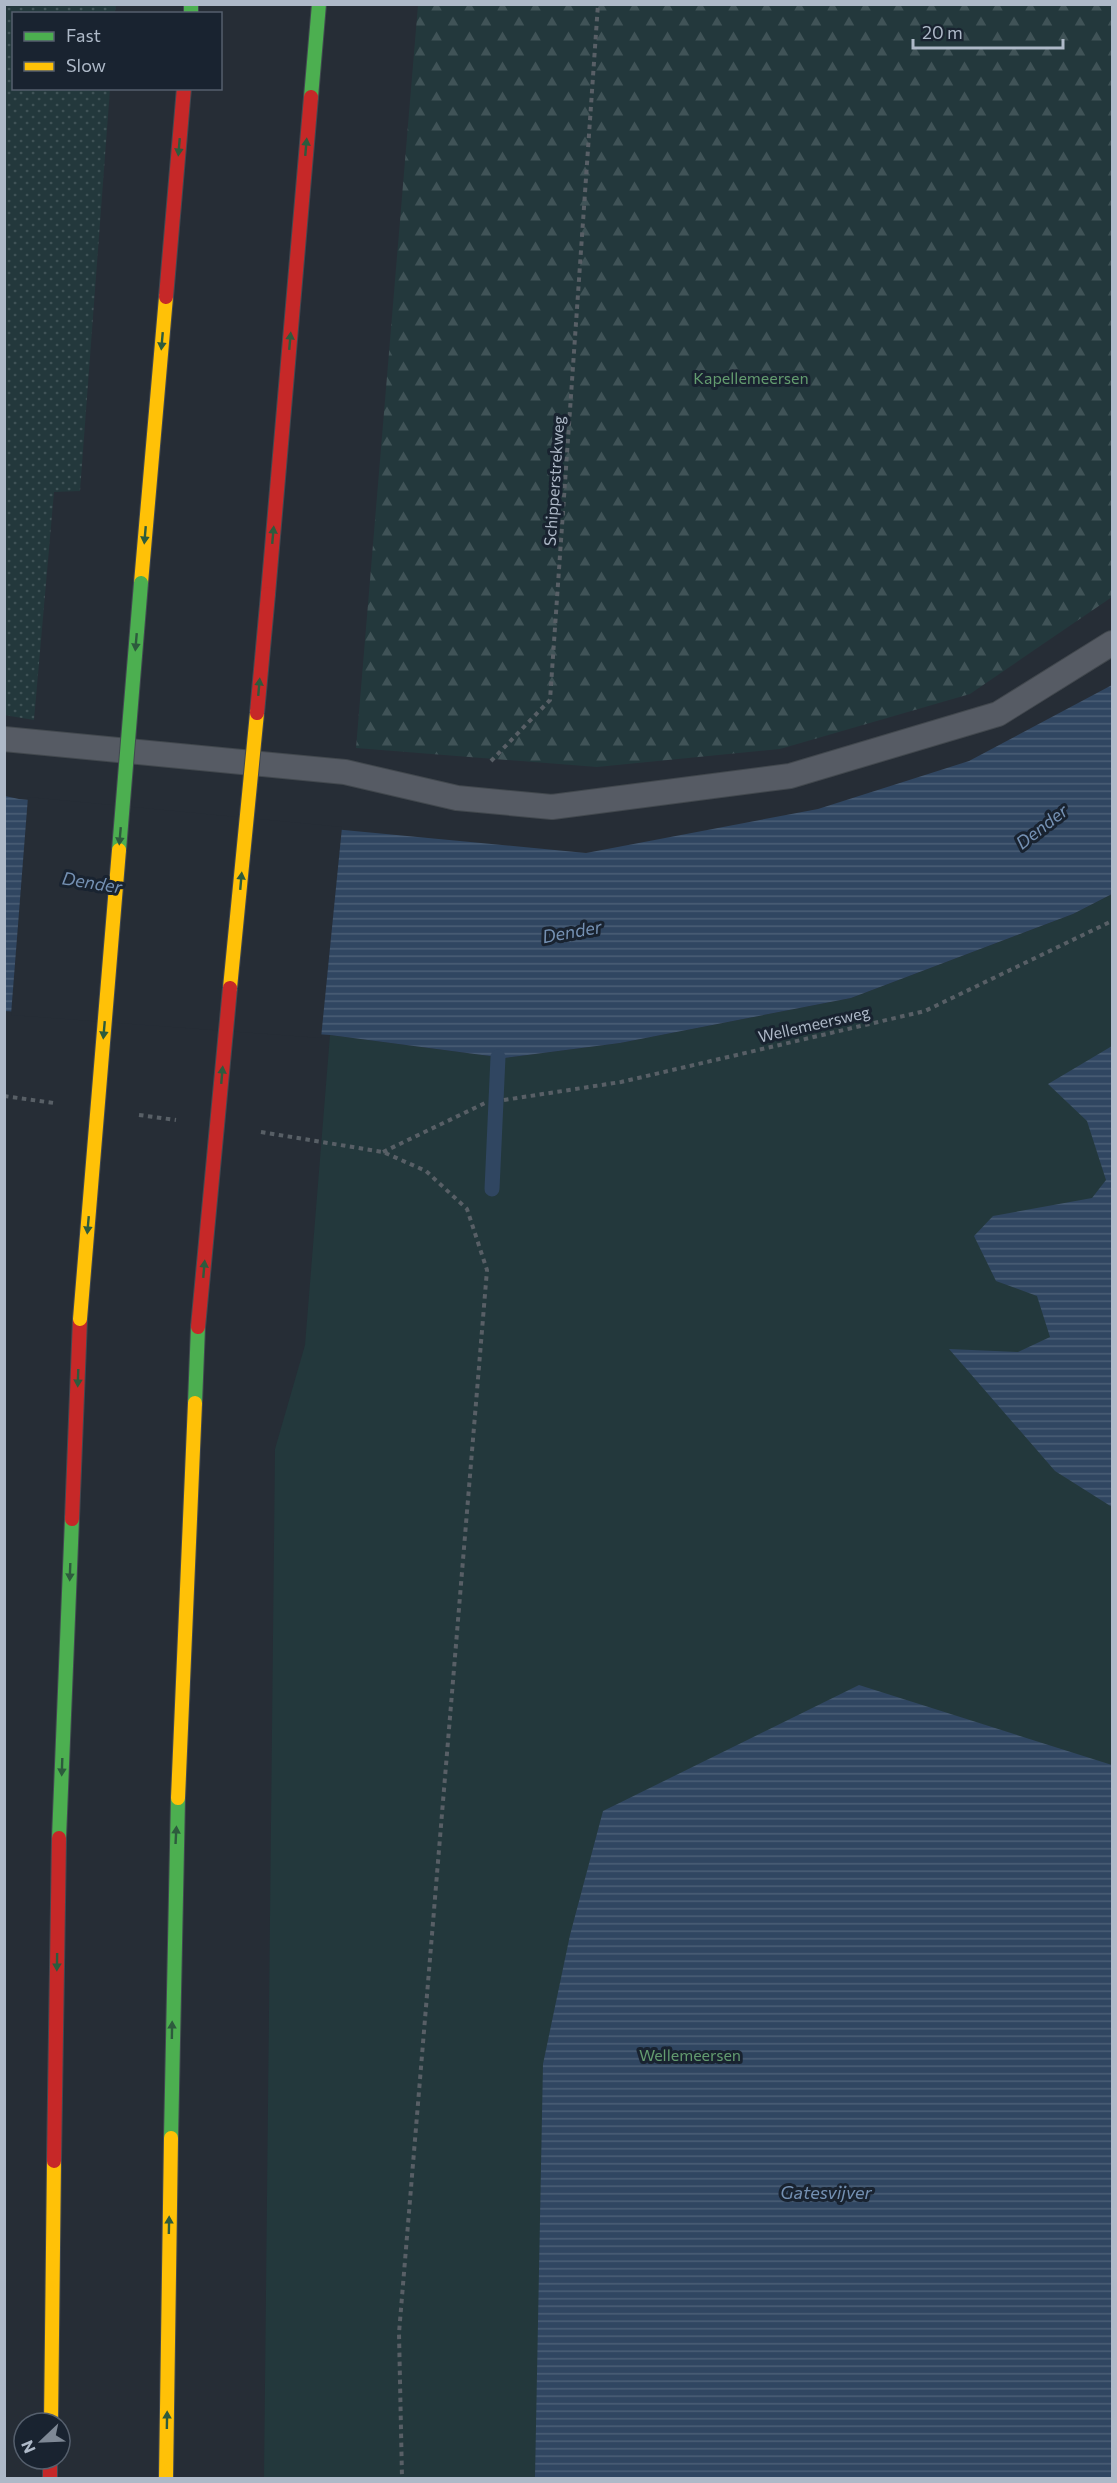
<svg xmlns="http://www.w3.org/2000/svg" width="1117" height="2483" viewBox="0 0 1117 2483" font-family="Commissioner,sans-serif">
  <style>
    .grass { fill: url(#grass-dots) }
    .forest { fill: url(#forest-firs) }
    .park { fill: #23383c }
    .water { fill: url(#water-rules) }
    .pier { fill: #262d36 }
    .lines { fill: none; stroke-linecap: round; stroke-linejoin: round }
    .stream { stroke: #304661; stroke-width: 15 }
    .lane-casing { stroke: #42484e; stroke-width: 26 }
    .fast-casing { stroke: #424951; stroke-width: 16 }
    .slow-casing { stroke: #424951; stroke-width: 16 }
    .jam-casing { stroke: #424951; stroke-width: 16 }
    .path { stroke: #585f66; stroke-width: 4; stroke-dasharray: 4.5 4.5; stroke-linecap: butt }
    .lane { stroke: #565b64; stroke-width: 24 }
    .fast { stroke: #4caf50; stroke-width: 14 }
    .slow { stroke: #ffc107; stroke-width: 14 }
    .jam { stroke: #c62828; stroke-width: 14 }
    .fast-bridge-casing { stroke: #424951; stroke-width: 16; stroke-linecap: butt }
    .slow-bridge-casing { stroke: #424951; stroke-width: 16; stroke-linecap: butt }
    .jam-bridge-casing { stroke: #424951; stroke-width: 16; stroke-linecap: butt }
    .fast-bridge { stroke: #4caf50; stroke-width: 14 }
    .slow-bridge { stroke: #ffc107; stroke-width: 14 }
    .jam-bridge { stroke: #c62828; stroke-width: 14 }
    .oneway { fill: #2d5b3d }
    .labels { text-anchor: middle; stroke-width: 6; stroke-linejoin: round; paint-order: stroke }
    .park-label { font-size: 16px; fill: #639b6f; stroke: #192330 }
    .street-label { font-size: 16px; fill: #aeb9c8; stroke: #192330 }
    .water-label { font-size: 18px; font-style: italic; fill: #7490b2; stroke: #192330 }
  </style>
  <defs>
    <pattern id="grass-dots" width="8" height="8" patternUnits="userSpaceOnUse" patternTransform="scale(1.5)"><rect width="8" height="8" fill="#23383c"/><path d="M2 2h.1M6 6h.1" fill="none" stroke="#405357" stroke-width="1.8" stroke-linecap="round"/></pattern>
    <pattern id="forest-firs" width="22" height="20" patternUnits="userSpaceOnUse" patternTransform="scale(1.5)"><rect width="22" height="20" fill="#23383c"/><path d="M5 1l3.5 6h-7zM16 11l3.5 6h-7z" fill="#405357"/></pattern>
    <pattern id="water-rules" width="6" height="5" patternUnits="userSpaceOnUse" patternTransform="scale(1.5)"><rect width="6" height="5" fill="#304661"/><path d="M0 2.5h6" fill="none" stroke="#4b5f76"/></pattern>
  </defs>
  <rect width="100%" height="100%" fill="#262d36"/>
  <polygon class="grass" points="4,5 116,5 115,13 14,14 14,88 110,89 80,491 54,492 34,720 4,715"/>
  <polygon class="forest" points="418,5 1112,5 1112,597 970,694 780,749 597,767 356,748"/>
  <polygon class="park" points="1112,894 1112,2478 264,2478 275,1449 305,1345 330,1035 505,1058 620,1043 851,998 1073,914"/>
  <g class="water">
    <polygon points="1112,685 1112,894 1073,914 851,998 620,1043 505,1058 330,1035 5,1011 5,796 19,799 586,853 818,809 969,761"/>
    <polygon points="1112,1046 1112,1507 1055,1471 949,1349 1018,1352 1050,1337 1037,1296 996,1281 974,1236 993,1216 1092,1198 1106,1180 1087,1121 1048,1084"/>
    <polygon points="859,1685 1112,1765 1112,2478 535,2478 543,2064 570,1935 603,1811"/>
  </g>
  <polygon class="pier" points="28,797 342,827 321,1038 11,1015"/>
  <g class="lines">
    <polyline class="stream" points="492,1189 498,1057"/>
    <defs>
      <polyline id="lane" points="4,739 345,772 457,798 552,807 790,776 998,714 1112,643"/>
      <g id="fast">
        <polyline points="191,4 191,14"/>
        <polyline points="311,97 319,4"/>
        <polyline points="195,1403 198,1327"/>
        <polyline points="59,1838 72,1519"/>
        <polyline points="171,2138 178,1798"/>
      </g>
      <g id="slow">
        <polyline points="141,583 166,297"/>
        <polyline points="178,1798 195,1403"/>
        <polyline points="51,2423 54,2161"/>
        <polyline points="166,2478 171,2138"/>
      </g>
      <g id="jam">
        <polyline points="166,297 184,88"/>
        <polyline points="268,594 311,97"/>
        <polyline points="72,1519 80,1319"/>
        <polyline points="54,2161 59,1838"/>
        <polyline points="50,2459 50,2478"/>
      </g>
    </defs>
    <use href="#lane" class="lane-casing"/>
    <use href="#fast" class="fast-casing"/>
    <use href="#slow" class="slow-casing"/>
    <use href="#jam" class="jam-casing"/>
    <g class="path">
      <polyline points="491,761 550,700 598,4"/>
      <polyline points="4,1096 54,1103"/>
      <polyline points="504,1100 621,1082 925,1011 1112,921"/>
      <polyline points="139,1115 176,1120"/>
      <polyline points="261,1132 383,1152 426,1171 467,1209 487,1270 399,2333 402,2478"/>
      <polyline points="383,1152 485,1103"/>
    </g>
    <use href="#lane" class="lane"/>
    <use href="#fast" class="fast"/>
    <use href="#slow" class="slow"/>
    <use href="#jam" class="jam"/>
    <defs>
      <polyline id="fast-bridge" points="119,850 141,583"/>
      <g id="slow-bridge">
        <polyline points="230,988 257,713"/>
        <polyline points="80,1319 119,850"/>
      </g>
      <g id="jam-bridge">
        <polyline points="257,713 268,594"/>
        <polyline points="198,1327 230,988"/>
      </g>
    </defs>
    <use href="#fast-bridge" class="fast-bridge-casing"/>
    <use href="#slow-bridge" class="slow-bridge-casing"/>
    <use href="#jam-bridge" class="jam-bridge-casing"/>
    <use href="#fast-bridge" class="fast-bridge"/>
    <use href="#slow-bridge" class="slow-bridge"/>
    <use href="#jam-bridge" class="jam-bridge"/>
  </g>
  <defs><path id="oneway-solid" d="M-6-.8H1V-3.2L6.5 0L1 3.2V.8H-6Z" transform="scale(1.5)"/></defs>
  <g class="oneway">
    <use href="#oneway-solid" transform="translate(179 147) rotate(95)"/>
    <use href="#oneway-solid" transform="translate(306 147) rotate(-85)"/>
    <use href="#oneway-solid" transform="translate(162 341) rotate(95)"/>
    <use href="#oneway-solid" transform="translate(290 341) rotate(-85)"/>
    <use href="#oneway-solid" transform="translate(145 535) rotate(95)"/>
    <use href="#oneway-solid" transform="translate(273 535) rotate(-85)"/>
    <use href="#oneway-solid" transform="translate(136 642) rotate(95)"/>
    <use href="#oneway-solid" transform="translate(259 687) rotate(-85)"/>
    <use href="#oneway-solid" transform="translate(120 836) rotate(95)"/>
    <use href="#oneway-solid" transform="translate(241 881) rotate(-85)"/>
    <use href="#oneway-solid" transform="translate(104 1030) rotate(95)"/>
    <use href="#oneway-solid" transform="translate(222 1075) rotate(-85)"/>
    <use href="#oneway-solid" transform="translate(88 1225) rotate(95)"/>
    <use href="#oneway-solid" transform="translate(204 1269) rotate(-85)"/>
    <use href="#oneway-solid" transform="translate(78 1378) rotate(92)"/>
    <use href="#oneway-solid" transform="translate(70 1572) rotate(92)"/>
    <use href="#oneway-solid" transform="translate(62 1767) rotate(92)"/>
    <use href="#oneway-solid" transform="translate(176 1835) rotate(-87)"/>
    <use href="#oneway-solid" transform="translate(57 1962) rotate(91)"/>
    <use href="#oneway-solid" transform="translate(172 2030) rotate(-89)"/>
    <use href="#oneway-solid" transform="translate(169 2225) rotate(-89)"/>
    <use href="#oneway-solid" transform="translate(167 2420) rotate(-89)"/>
  </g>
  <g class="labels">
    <g class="park-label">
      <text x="751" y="384">Kapellemeersen</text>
      <text x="690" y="2061">Wellemeersen</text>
    </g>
    <g class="street-label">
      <text transform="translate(554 481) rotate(-86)" y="6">Schipperstrekweg</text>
      <text transform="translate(814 1024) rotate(-13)" y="6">Wellemeersweg</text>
    </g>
    <g class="water-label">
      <text transform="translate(1042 827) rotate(-38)" y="6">Dender</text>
      <text transform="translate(92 883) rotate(9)" y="6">Dender</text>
      <text transform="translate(572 932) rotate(-10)" y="6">Dender</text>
      <text x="826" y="2199">Gatesvijver</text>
    </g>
  </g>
  <rect width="1117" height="2483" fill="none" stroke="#aeb9c8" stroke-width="12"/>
  <rect x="12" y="12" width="210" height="78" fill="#192330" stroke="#555f6d" stroke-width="1.5"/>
  <rect x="24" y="32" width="30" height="9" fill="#4caf50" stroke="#555f6d" stroke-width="1.5"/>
  <text x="66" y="42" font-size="18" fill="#aeb9c8">Fast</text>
  <rect x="24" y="62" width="30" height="9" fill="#ffc107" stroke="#555f6d" stroke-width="1.5"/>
  <text x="66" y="72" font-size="18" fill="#aeb9c8">Slow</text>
  <g transform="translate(42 2441) rotate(247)"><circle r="28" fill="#192330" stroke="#555f6d" stroke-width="1.5"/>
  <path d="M0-4.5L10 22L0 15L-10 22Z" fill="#7e8895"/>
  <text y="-9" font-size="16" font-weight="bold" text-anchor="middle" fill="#aeb9c8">N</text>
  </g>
  <path d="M913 39v9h150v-9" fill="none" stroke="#aeb9c8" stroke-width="3"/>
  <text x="922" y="39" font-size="18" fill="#aeb9c8" stroke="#192330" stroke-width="4.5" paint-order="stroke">20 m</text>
</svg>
